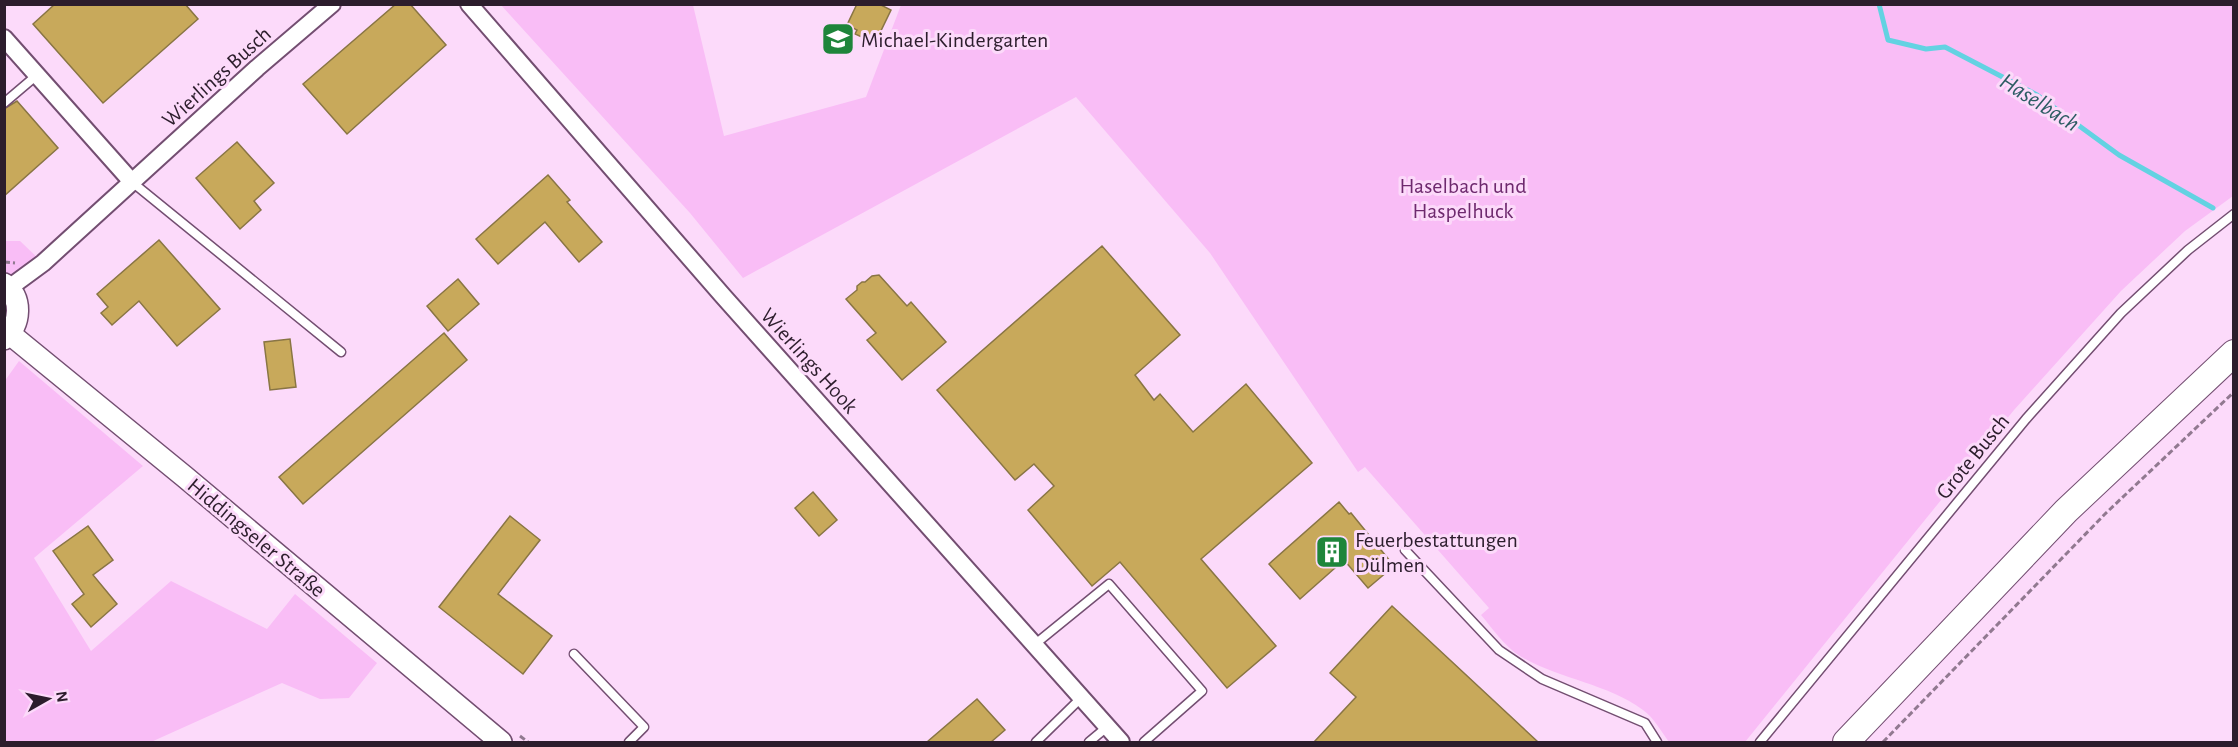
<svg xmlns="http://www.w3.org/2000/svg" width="2238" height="747" viewBox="0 0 2238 747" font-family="'Alegreya Sans',sans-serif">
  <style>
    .green { fill: #f9bdf6 }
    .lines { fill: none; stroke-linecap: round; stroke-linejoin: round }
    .stream { stroke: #63d2e2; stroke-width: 5 }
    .building { fill: #c8a95b; stroke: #897544; stroke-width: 1.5 }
    .service-casing { stroke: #734e71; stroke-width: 11 }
    .minor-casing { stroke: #734e71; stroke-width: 20 }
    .tertiary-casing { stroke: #734e71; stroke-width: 24 }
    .primary-casing { stroke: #734e71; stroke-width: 28 }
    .path { stroke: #917990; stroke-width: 3; stroke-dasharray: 6 3; stroke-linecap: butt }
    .service { stroke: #fff; stroke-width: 8 }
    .minor { stroke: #fff; stroke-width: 16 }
    .tertiary { stroke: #fff; stroke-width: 21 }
    .primary { stroke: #fff; stroke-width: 26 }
    .labels { text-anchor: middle; stroke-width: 6; stroke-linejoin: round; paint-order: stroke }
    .poi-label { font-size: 22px; fill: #2c1d2c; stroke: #fcdafa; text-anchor: start }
    .street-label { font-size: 22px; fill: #2c1d2c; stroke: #fcdafa }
    .park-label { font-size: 22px; fill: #6e296e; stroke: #fcdafa }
    .water-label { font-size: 24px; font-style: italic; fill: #2c5c63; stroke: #fcdafa }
  </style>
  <rect width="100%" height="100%" fill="#fcdafa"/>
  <g class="green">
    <path d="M501,5H693L724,136L866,97L901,5H2233V196L2185,231L2121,291L2014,410L1745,742H1669C1661,731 1654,718 1643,710C1606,683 1558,679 1520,656C1504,646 1493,629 1481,615L1489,608L1365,467L1358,472L1210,253L1076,97L743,278L690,213Z"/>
    <polygon points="4,241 20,241 43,263 5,284"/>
    <polygon points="19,361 143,466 34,558 91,651 171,581 267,629 295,594 377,663 349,698 320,699 282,683 151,742 5,742 4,382"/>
  </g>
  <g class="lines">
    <polyline class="stream" points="1879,4 1888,40 1926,49 1945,47 2037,95 2119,155 2213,208"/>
  </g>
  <g class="building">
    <polygon points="55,4 185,4 198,19 103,103 33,24"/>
    <polygon points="396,4 410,4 446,45 347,134 303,84"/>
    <polygon points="857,4 879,4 891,10 875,43 855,34 857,30 847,25"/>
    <polygon points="17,101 58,148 4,196 4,109"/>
    <polygon points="237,142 274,183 254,201 261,210 240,229 196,178"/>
    <polygon points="548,175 570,200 567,202 602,242 579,262 545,222 498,264 476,239"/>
    <polygon points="159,240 220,309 177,346 139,301 112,325 101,313 108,307 97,294"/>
    <polygon points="1102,246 1180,335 1135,375 1154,400 1160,394 1193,432 1246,384 1312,463 1201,559 1276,646 1227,688 1120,562 1092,586 1028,510 1054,486 1034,464 1015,480 937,390"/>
    <polygon points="879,275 907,306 911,302 946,342 902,380 867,340 876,333 846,299 857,290 857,286 862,282 865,282 872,276"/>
    <polygon points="458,279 479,304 448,331 427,306"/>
    <polygon points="444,333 467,360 303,504 279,477"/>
    <polygon points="290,339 296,387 270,390 264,342"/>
    <polygon points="813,492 837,520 819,536 795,508"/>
    <polygon points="1339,502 1349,514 1351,513 1394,566 1368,588 1344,560 1300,599 1269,564"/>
    <polygon points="510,516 540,540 498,594 552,636 523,674 439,607"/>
    <polygon points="88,526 113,560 93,575 117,604 91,627 72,604 84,594 53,551"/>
    <polygon points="1392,606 1538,742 1314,742 1356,697 1330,673"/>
    <polygon points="977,699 1005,730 991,742 927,742"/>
  </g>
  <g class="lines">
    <defs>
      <g id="service">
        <polyline points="4,103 37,75"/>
        <polyline points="132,182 341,352"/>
        <polyline points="1405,550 1499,650 1542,679 1645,723 1657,742"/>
        <polyline points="1034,645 1109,584 1202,691 1144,742"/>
        <polyline points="574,654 644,727 629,742"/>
        <polyline points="1036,742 1081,698"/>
        <polyline points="1089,742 1107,727"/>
        <polyline points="1760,742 2026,419 2121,313 2188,250 2234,214"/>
      </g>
      <g id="minor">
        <polyline points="469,4 723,296 1121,742"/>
        <polyline points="4,38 132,182"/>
        <polyline points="9,288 43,263 257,68 332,4"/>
      </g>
      <g id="tertiary">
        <path d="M4,284C23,298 21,324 4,339"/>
        <polyline points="10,334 185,477 501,742"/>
      </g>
      <polyline id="primary" points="1846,742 2066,511 2234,353"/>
    </defs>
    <use href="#service" class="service-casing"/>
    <use href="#minor" class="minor-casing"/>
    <use href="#tertiary" class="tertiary-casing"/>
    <use href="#primary" class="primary-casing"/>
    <g class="path">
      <polyline points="4,262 15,263"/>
      <polyline points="520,736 528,742"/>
      <polyline points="1883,742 2106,513 2234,392"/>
    </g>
    <use href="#service" class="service"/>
    <use href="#minor" class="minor"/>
    <use href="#tertiary" class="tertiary"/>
    <use href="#primary" class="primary"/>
  </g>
  <defs>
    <symbol id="school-square" viewBox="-11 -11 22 22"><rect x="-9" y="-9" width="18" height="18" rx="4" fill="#1e853a" stroke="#fcdafa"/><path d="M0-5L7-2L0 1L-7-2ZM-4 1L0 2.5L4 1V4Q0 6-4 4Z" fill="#fff"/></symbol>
    <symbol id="building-square" viewBox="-11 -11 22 22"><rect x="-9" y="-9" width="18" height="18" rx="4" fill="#1e853a" stroke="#fcdafa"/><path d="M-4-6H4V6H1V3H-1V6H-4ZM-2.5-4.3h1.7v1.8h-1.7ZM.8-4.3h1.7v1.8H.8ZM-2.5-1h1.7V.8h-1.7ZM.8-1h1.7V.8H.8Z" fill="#fff"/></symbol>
  </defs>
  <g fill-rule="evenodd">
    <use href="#school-square" x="819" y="20" width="38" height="38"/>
    <use href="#building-square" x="1313" y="533" width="38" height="38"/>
  </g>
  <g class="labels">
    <g class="poi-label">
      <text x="861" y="47">Michael-Kindergarten</text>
      <text x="1355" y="547">Feuerbestattungen<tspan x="1355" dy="25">Dülmen</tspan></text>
    </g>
    <g class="street-label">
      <text transform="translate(216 76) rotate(-42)" y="8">Wierlings Busch</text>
      <text transform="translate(810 360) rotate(48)" y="8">Wierlings Hook</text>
      <text transform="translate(1972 456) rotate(-51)" y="8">Grote Busch</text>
      <text transform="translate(257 537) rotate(40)" y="8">Hiddingseler Straße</text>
    </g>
    <g class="park-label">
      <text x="1463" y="193">Haselbach und<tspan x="1463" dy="25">Haspelhuck</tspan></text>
    </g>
    <g class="water-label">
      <text transform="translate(2040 102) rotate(32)" y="8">Haselbach</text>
    </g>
  </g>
  <rect width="2238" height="747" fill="none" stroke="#2c1d2c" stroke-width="12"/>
  <g transform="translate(48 699) rotate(81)" stroke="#fcdafa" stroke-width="4.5" paint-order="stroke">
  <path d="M0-4.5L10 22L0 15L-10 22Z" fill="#2c1d2c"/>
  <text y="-9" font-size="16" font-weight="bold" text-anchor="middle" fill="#2c1d2c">N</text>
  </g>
</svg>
